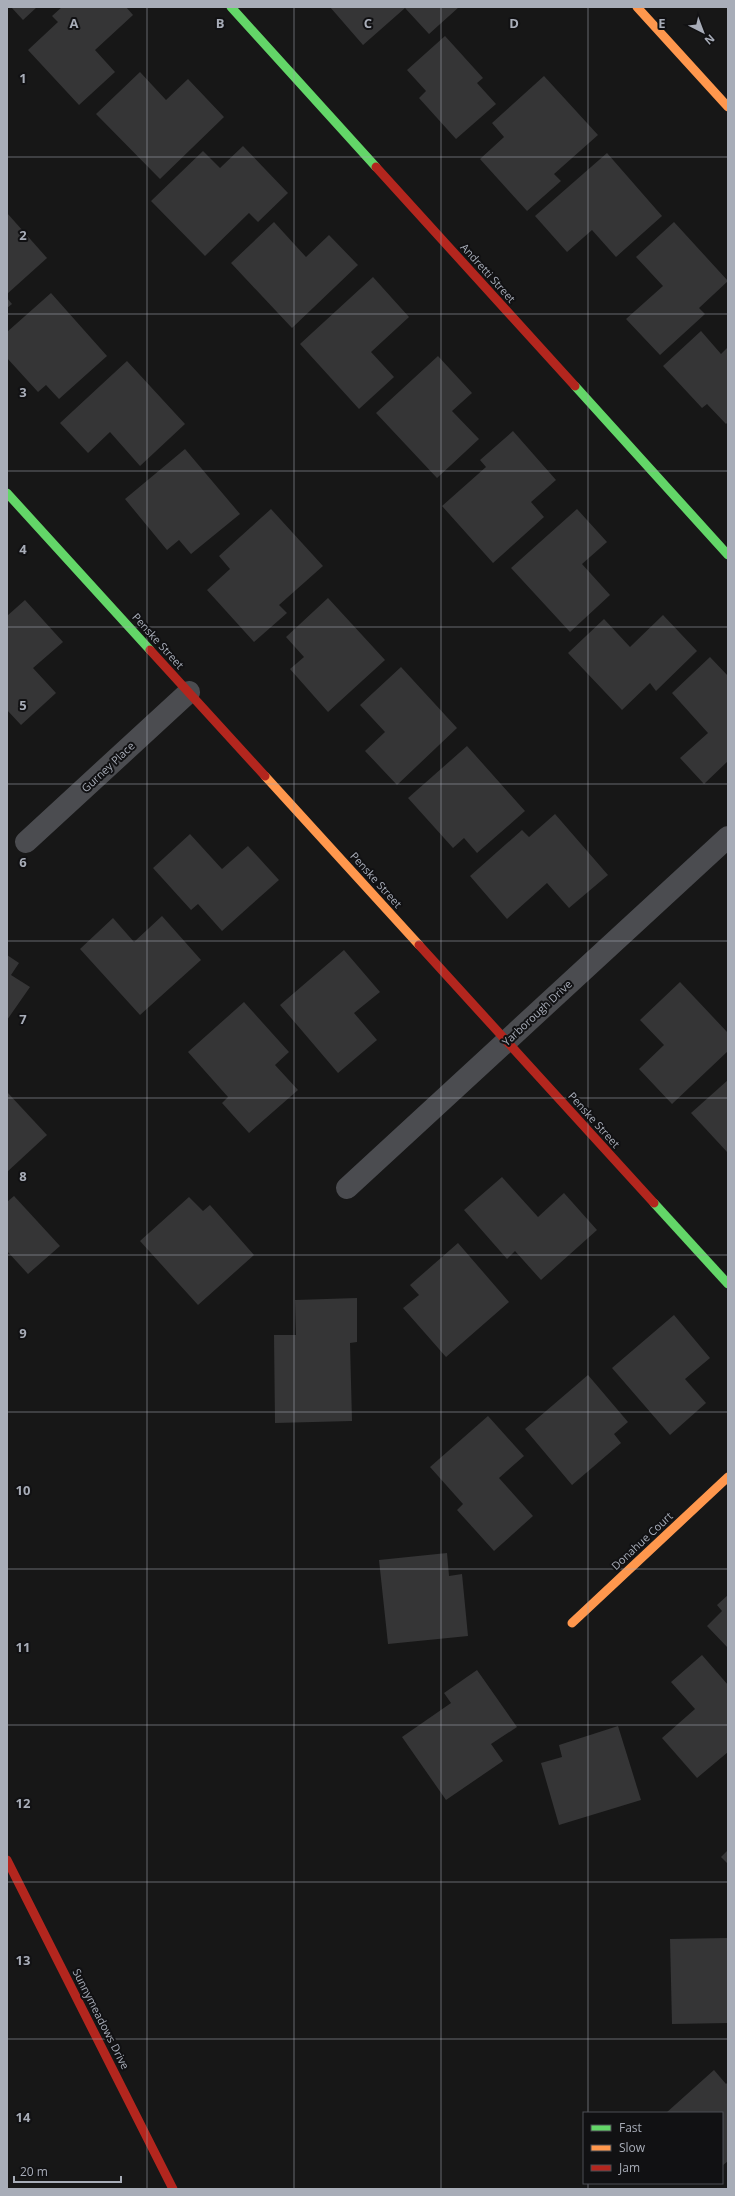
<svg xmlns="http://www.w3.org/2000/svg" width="735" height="2196" viewBox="0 0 735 2196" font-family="'Open Sans',sans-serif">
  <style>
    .building { fill: #353536 }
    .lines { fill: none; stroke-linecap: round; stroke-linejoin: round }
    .street { stroke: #4b4c50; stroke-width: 22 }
    .fast { stroke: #63d668; stroke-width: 9 }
    .slow { stroke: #ff974d; stroke-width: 9 }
    .jam { stroke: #b3261e; stroke-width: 9 }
    .grid { fill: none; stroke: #a8adb8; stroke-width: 1; stroke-opacity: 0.55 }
    .labels { text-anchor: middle; stroke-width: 4; stroke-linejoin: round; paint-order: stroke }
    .street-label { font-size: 11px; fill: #a8adb8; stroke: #111113 }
    .grid-label { font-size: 13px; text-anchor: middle; font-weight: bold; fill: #a8adb8; stroke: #111113; stroke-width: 4; stroke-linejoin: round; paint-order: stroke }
  </style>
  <rect width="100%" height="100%" fill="#171717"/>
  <g class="building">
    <polygon points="11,7 37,7 23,20"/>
    <polygon points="62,7 126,7 133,15 95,50 115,72 79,105 28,50 58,22 52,16"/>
    <polygon points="330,7 459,7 429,34 405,8 363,45"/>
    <polygon points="445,36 483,78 477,83 496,104 456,139 419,98 426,91 407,70"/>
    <polygon points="140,72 166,100 188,79 224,117 160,179 96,114"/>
    <polygon points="544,76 598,135 554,174 561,181 527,211 480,159 504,137 492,123"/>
    <polygon points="243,146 288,193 258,222 249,213 205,256 151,201 203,151 220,168"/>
    <polygon points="607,153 662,216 616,257 592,230 567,252 535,216"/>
    <polygon points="7,213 47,258 7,294"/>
    <polygon points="274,222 306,257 329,235 358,265 292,328 231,263"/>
    <polygon points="674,222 728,281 699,308 705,314 660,355 626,319 663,286 636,257"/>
    <polygon points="373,277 409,317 371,352 394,377 359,409 300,344"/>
    <polygon points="51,293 107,356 59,399 46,385 38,392 7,358 7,332"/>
    <polygon points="7,298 12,304 7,308"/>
    <polygon points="701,331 721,354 728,347 728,422 726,424 707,404 702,408 663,366"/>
    <polygon points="438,356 472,393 452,411 479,439 437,478 376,413"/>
    <polygon points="127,361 185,424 140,466 110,432 88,453 60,423"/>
    <polygon points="513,431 556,480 531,502 544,517 493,563 442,506 486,467 480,460"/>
    <polygon points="185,449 240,514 191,554 179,540 167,550 125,499"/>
    <polygon points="271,509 323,566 279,605 287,613 254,642 207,590 230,569 219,556"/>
    <polygon points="577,509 607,542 582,564 610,595 570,632 511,568"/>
    <polygon points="328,598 385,660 328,712 290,669 304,657 286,637"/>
    <polygon points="25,600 63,642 33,668 56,693 21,725 7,710 7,616"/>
    <polygon points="663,615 697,651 656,691 650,683 622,710 568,653 604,619 630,647"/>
    <polygon points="710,657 728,676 728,761 704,784 680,758 708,733 672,693"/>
    <polygon points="401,667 457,728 397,785 365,751 385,732 360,705"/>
    <polygon points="467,746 525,811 477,853 464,838 453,848 408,798"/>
    <polygon points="555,814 608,875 569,908 547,883 507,919 470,876 522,830 529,837"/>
    <polygon points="190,834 222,869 248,846 279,880 222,931 198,904 191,910 153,868"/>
    <polygon points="162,916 201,960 140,1015 80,949 113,918 134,942"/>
    <polygon points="344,950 380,992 354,1013 377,1040 338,1073 280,1005"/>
    <polygon points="7,955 19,963 11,975 30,987 7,1020"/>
    <polygon points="680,982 728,1033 728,1051 672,1104 639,1069 664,1045 640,1020"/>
    <polygon points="244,1002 289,1052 275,1065 298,1090 249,1133 222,1103 228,1097 188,1052"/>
    <polygon points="728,1080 728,1153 691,1113"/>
    <polygon points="7,1092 47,1135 7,1172"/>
    <polygon points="502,1177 538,1217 564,1193 597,1230 541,1280 515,1251 507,1259 464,1210"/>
    <polygon points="14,1196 60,1246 28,1274 7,1251 7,1202"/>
    <polygon points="189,1197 203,1211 210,1205 254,1255 198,1305 140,1241"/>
    <polygon points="458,1243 509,1302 446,1357 403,1308 419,1295 410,1285"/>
    <polygon points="357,1298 357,1342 350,1343 352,1421 275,1423 274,1335 296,1335 295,1300"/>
    <polygon points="674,1315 710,1358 685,1379 706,1403 670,1435 612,1368"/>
    <polygon points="588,1375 628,1422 614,1434 621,1443 572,1485 525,1429"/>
    <polygon points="488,1416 524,1456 499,1478 533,1516 494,1551 457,1510 463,1504 430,1467"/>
    <polygon points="447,1553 449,1576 462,1574 468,1636 388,1644 379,1560"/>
    <polygon points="728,1595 728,1648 707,1626 722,1611 717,1605"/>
    <polygon points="702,1655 728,1685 728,1752 697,1778 662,1738 695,1709 671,1682"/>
    <polygon points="477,1670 517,1727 491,1744 503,1761 446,1800 402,1737 451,1703 444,1693"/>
    <polygon points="618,1726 641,1800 559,1825 541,1763 562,1757 559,1745"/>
    <polygon points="728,1850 728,1864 721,1857"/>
    <polygon points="728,1938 728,2023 672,2024 670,1939"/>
    <polygon points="714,2070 726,2084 728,2082 728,2161 722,2166 722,2113 666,2113"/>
  </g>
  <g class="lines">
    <g class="street">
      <polyline points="26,842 189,692"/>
      <polyline points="347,1188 728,837"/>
    </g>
    <g class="fast">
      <polyline points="231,7 376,167"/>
      <polyline points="575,386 728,555"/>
      <polyline points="7,493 150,650"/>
      <polyline points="654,1203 728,1284"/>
    </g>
    <g class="slow">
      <polyline points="637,7 728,107"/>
      <polyline points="265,776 419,945"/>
      <polyline points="572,1623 728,1477"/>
    </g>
    <g class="jam">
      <polyline points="376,167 575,386"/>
      <polyline points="150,650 265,776"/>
      <polyline points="419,945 654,1203"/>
      <polyline points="7,1860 173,2189"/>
    </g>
  </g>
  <path class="grid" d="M147,7V2189M294,7V2189M441,7V2189M588,7V2113M7,157H728M7,314H728M7,471H728M7,627H728M7,784H728M7,941H728M7,1098H728M7,1255H728M7,1412H728M7,1569H728M7,1725H728M7,1882H728M7,2039H728M588,2183V2189"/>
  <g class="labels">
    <g class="street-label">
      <text transform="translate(488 273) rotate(48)" y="4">Andretti Street</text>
      <text transform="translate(158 641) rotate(48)" y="4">Penske Street</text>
      <text transform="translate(108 767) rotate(-43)" y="4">Gurney Place</text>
      <text transform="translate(376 880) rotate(48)" y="4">Penske Street</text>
      <text transform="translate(537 1013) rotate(-43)" y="4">Yarborough Drive</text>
      <text transform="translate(594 1120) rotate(48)" y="4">Penske Street</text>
      <text transform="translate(642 1541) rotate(-43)" y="4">Donahue Court</text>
      <text transform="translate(101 2019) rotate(63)" y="4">Sunnymeadows Drive</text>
    </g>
  </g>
  <g class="grid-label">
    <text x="74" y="28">A</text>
    <text x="220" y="28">B</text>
    <text x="368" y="28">C</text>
    <text x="514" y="28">D</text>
    <text x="662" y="28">E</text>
    <text x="23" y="83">1</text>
    <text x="23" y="240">2</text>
    <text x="23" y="397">3</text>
    <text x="23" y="554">4</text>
    <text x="23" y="710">5</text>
    <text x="23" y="867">6</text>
    <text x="23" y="1024">7</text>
    <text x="23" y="1181">8</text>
    <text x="23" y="1338">9</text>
    <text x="23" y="1495">10</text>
    <text x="23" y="1652">11</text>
    <text x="23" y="1808">12</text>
    <text x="23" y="1965">13</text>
    <text x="23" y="2122">14</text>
  </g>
  <rect width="735" height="2196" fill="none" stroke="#a8adb8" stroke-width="16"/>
  <rect x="583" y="2112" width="140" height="72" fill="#111113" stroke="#4d4f55"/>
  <rect x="591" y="2125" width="20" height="6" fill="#63d668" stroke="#4d4f55"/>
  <text x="619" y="2132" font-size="12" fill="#a8adb8">Fast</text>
  <rect x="591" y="2145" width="20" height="6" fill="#ff974d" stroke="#4d4f55"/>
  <text x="619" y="2152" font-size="12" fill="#a8adb8">Slow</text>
  <rect x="591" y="2165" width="20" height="6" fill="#b3261e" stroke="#4d4f55"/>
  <text x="619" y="2172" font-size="12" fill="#a8adb8">Jam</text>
  <g transform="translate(703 32) rotate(138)" stroke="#111113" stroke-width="3" paint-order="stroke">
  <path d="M0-3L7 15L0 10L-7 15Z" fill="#a8adb8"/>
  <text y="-6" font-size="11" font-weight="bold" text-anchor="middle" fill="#a8adb8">N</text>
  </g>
  <path d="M14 2176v6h107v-6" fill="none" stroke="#a8adb8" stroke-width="2"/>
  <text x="20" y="2176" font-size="12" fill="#a8adb8" stroke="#111113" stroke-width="3" paint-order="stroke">20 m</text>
</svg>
